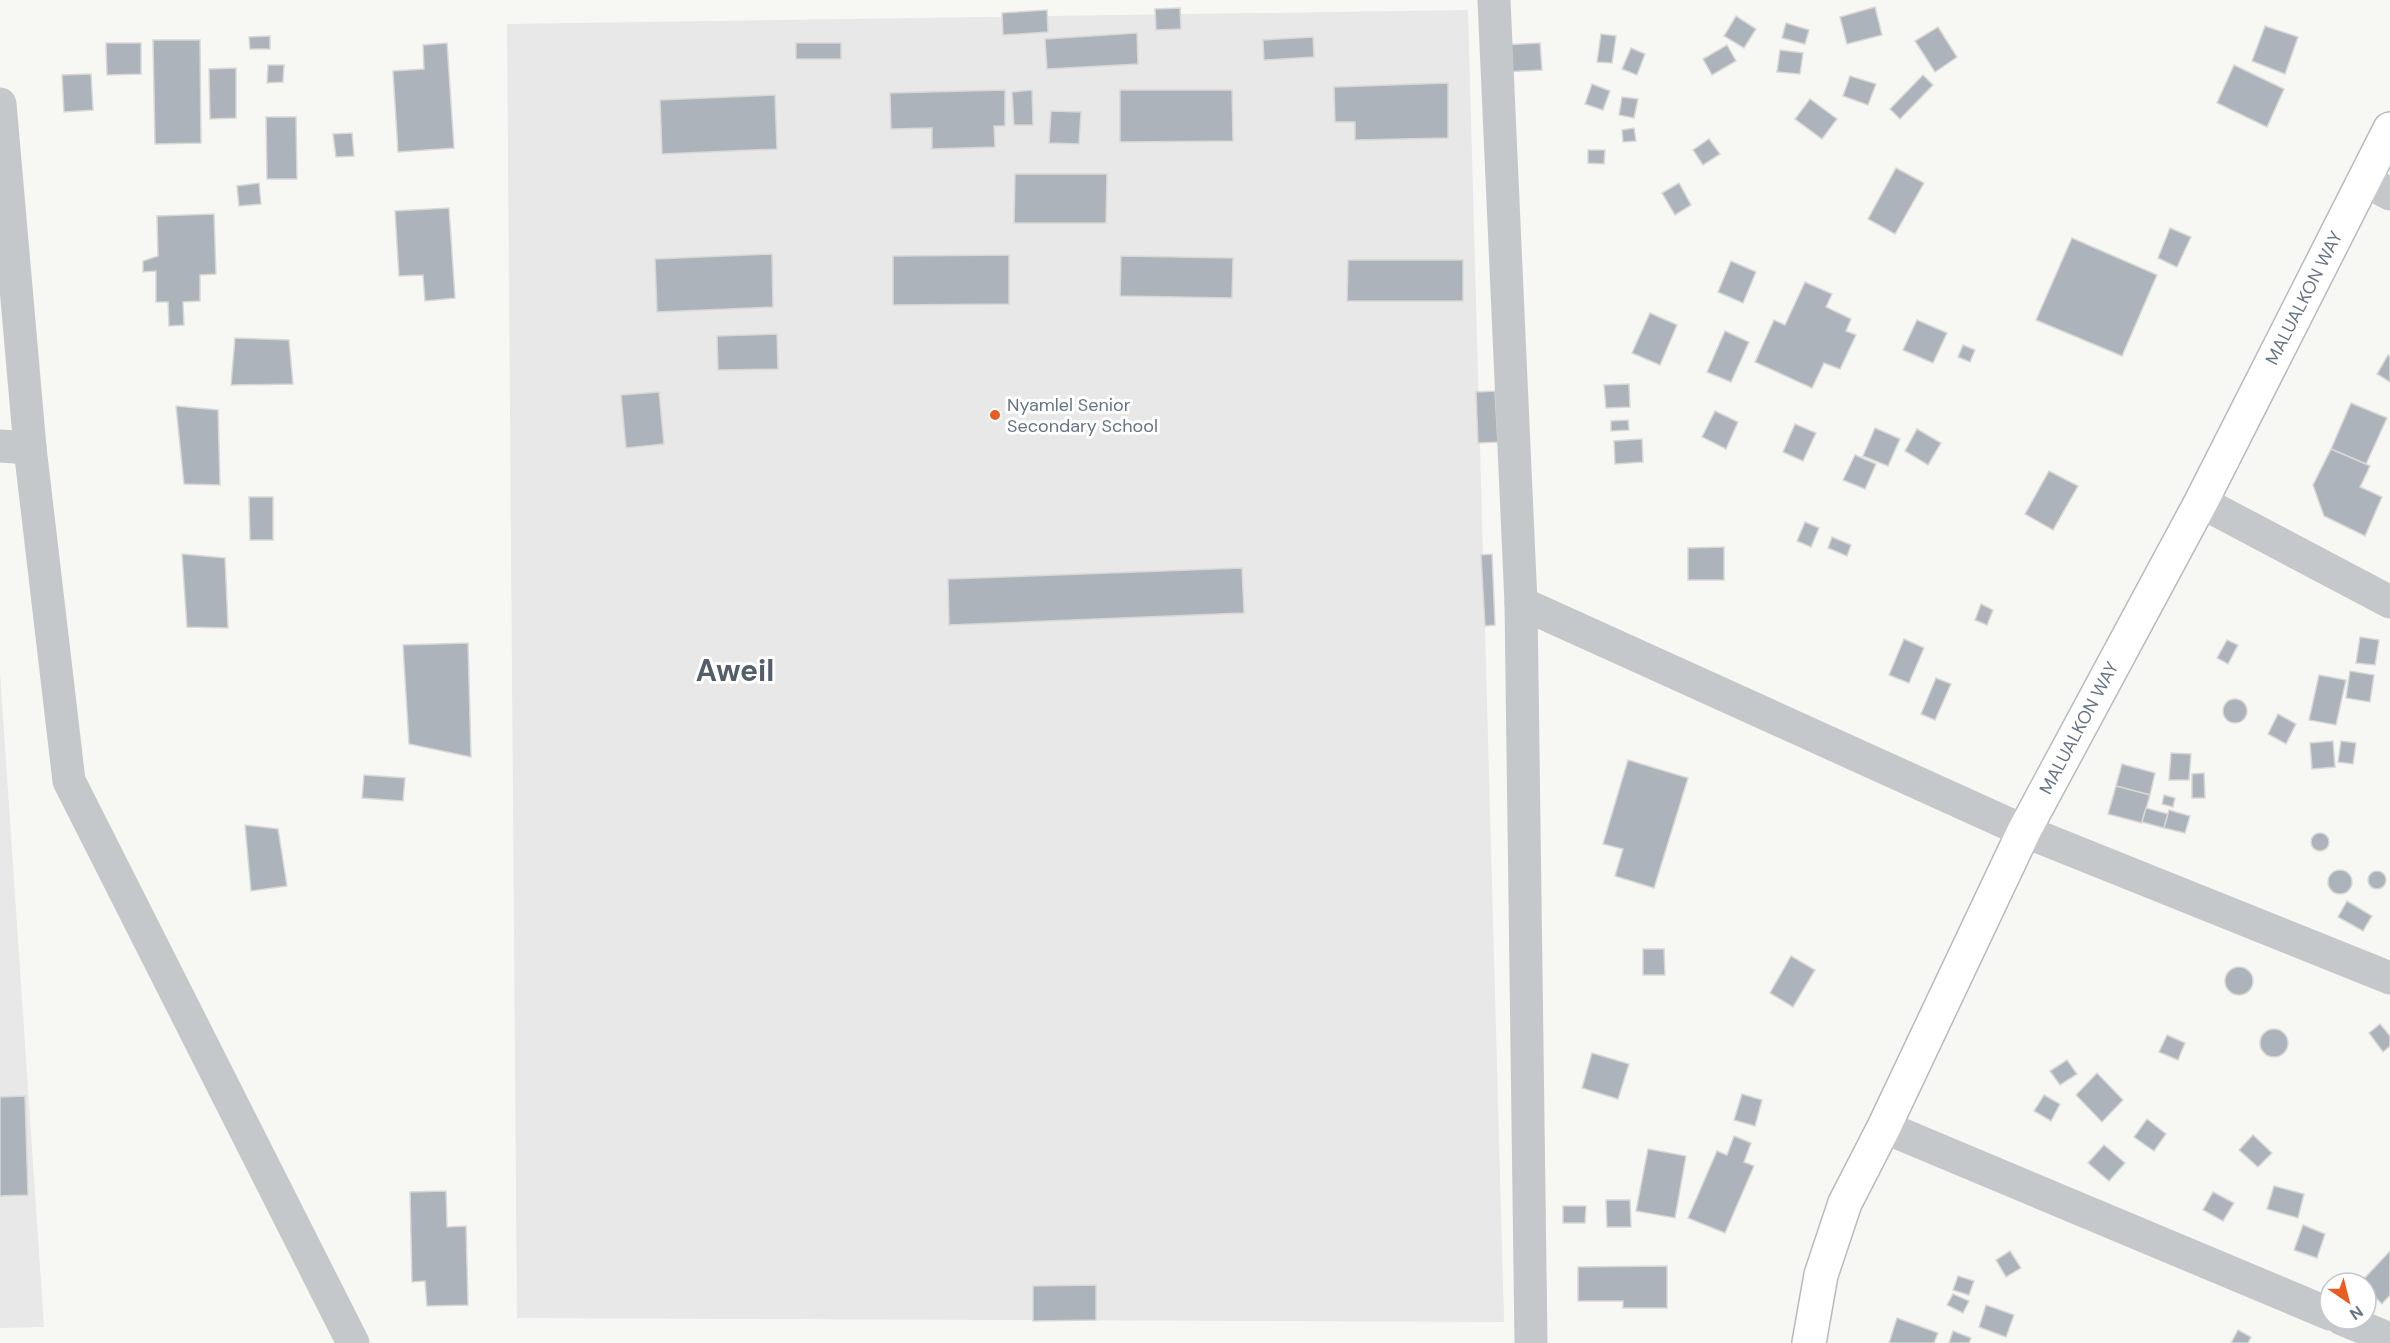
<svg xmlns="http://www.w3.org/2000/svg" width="2390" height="1343" viewBox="0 0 2390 1343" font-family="'DM Sans',sans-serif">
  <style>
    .built { fill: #e7e8e7 }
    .building { fill: #acb3ba; stroke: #d8d8d6; stroke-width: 1.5 }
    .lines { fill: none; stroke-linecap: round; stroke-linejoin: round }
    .primary-casing { stroke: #b7bbbf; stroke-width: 36 }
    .street { stroke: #c4c8cb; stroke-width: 33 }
    .primary { stroke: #fff; stroke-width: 33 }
    .poi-dot { fill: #e85d22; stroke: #fff; stroke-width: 2 }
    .labels { text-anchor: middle; stroke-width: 6; stroke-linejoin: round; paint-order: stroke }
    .street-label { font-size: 18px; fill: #657585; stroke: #fff }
    .poi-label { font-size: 18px; fill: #657585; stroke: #fff; text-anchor: start }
    .town-label { font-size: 30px; font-weight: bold; fill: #535e6a; stroke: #fff }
  </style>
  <rect width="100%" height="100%" fill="#f7f7f3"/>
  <g class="built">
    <polygon points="1468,10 1504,1322 517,1318 507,24"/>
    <polygon points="0,672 44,1327 0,1328"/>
  </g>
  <g class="building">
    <polygon points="1875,7 1882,35 1847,44 1840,17"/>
    <polygon points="1180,8 1181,29 1156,30 1155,9"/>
    <polygon points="1047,10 1048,32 1003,35 1002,13"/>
    <polygon points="1736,16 1756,29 1744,48 1724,36"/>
    <polygon points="1786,23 1809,30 1805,44 1782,38"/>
    <polygon points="2265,26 2298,37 2285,74 2252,61"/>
    <polygon points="1938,27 1957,57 1935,72 1915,41"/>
    <polygon points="1137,33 1138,64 1047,69 1045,39"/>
    <polygon points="1601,34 1616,36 1612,63 1597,62"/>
    <polygon points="270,36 270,49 250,49 249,37"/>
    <polygon points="1313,37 1314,57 1264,60 1263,40"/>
    <polygon points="153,40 200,40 201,143 155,144"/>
    <polygon points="106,43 141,43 141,74 107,75"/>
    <polygon points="447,43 454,148 398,152 393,71 424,69 423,45"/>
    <rect x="796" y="43" width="45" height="16"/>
    <polygon points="1540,43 1542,70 1503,72 1502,45"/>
    <polygon points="1727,45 1736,61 1712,75 1703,59"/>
    <polygon points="1631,48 1645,54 1637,75 1622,69"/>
    <polygon points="1780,50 1803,53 1800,74 1777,72"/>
    <polygon points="268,65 284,65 283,82 267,83"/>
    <polygon points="2234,65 2284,89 2267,127 2217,103"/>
    <polygon points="236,68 236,118 210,119 209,69"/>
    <polygon points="91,74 93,110 64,112 62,75"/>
    <polygon points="1923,75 1933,85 1900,119 1890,109"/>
    <polygon points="1850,76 1876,84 1868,105 1843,96"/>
    <polygon points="1448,83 1448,138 1355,140 1355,122 1335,122 1334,87"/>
    <polygon points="1592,84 1610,91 1603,110 1585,104"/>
    <polygon points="1005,90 1005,126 994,126 995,147 932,149 932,128 891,129 890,93"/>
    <polygon points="1032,90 1033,125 1014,125 1012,92"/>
    <polygon points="1120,90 1232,90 1233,141 1120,142"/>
    <polygon points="775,95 777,149 662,154 660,100"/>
    <polygon points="1622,97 1638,99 1634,118 1619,115"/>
    <polygon points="1810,99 1837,119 1822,139 1795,119"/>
    <polygon points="1051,111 1081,112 1079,144 1049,143"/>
    <polygon points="266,117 296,117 297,179 267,179"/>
    <polygon points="1634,128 1636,141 1623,142 1622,130"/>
    <polygon points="352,133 354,156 336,157 333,134"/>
    <polygon points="1709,139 1720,154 1703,165 1693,150"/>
    <polygon points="1588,150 1605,150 1604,164 1588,163"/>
    <polygon points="1896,168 1924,183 1895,234 1868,219"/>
    <polygon points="1015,174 1107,174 1106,223 1014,223"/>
    <polygon points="259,183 261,204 239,206 237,186"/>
    <polygon points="1679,183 1691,205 1675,215 1662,193"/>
    <polygon points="449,208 455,298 425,301 423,275 399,276 395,211"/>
    <polygon points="214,214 216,274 200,275 200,301 183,302 184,325 169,326 168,302 156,302 156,271 143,272 143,261 158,256 157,216"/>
    <polygon points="2170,228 2191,237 2177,267 2158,258"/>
    <polygon points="2072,238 2157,275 2122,356 2036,320"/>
    <polygon points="772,254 773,307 657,312 655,259"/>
    <polygon points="1009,255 1009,304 893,305 893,256"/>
    <polygon points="1121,256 1233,258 1232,298 1120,296"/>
    <polygon points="1348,260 1463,260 1463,301 1347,301"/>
    <polygon points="1731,261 1756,272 1743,303 1718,292"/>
    <polygon points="1805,282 1832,294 1826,307 1851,319 1846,331 1856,335 1840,369 1824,363 1812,388 1755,362 1774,320 1785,325"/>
    <polygon points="1650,313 1677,325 1660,365 1632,353"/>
    <polygon points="1917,320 1947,333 1933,363 1903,350"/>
    <polygon points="1725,331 1749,342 1731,382 1707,372"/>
    <polygon points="777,334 778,369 718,370 717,336"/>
    <polygon points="235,338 289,340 293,384 231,385"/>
    <polygon points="1963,345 1975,350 1970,362 1958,357"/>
    <polygon points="2388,355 2390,357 2390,382 2377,374"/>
    <polygon points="1629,384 1630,407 1606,408 1604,385"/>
    <polygon points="1495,391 1498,442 1478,443 1476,392"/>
    <polygon points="659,392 664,444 626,448 621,395"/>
    <polygon points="2351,403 2387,418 2366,464 2331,449"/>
    <polygon points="176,406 218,410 220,485 184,484"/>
    <polygon points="1715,411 1738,422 1726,449 1702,437"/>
    <polygon points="1628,420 1629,430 1611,431 1611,421"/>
    <polygon points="1795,424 1816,433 1803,461 1783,452"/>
    <polygon points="1875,428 1900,439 1888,466 1863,456"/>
    <polygon points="1917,429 1941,443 1928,465 1905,451"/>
    <polygon points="1642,439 1643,462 1615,464 1614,441"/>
    <polygon points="2331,449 2370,466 2360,487 2382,497 2365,536 2324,516 2313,485"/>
    <polygon points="1855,455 1876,464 1865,489 1843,480"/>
    <polygon points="2049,471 2078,486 2053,530 2025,514"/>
    <polygon points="249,497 273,497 273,540 250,540"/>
    <polygon points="1805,522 1819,528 1811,547 1797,541"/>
    <polygon points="1832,537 1851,545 1847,556 1828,548"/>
    <polygon points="1724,547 1724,580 1688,580 1688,548"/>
    <polygon points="182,554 225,558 228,628 187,627"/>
    <polygon points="1492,554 1495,625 1485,626 1481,555"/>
    <polygon points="1242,568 1244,613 949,625 948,579"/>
    <polygon points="1981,604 1993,610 1987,625 1975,620"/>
    <polygon points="2360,637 2379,640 2375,665 2356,663"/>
    <polygon points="1904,639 1924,648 1909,683 1889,675"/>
    <polygon points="2227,640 2238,645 2228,664 2217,658"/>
    <polygon points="468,643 471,757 409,744 403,645"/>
    <polygon points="2350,671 2374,675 2370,702 2346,698"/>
    <polygon points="2319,675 2346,680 2336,725 2309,720"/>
    <polygon points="1936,678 1951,684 1935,720 1921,714"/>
    <circle cx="2235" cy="711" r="12"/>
    <polygon points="2278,714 2296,724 2286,744 2268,734"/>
    <polygon points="2333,741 2335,767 2312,769 2310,743"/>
    <polygon points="2341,741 2356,743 2353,764 2338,762"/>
    <polygon points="2171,753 2191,754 2189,780 2169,780"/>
    <polygon points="1628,760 1688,778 1654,888 1615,876 1623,849 1603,844"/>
    <polygon points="2122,764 2155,773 2150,795 2116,786"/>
    <polygon points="2204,773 2205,798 2192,798 2192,774"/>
    <polygon points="364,775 405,778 403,801 362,798"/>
    <polygon points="2116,786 2150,795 2142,823 2108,814"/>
    <polygon points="2164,795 2175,798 2173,807 2162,804"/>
    <polygon points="2146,808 2168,814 2164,828 2142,822"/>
    <polygon points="2169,810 2190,816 2185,833 2164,828"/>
    <polygon points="245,825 278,829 287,886 251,891"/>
    <circle cx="2320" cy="842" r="9"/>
    <circle cx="2340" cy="882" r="12"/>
    <circle cx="2377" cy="880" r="9"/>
    <polygon points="2347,901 2372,916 2363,931 2338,917"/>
    <polygon points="1643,949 1664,949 1665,975 1643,975"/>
    <polygon points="1791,956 1815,970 1793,1007 1770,993"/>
    <circle cx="2239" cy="981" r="14"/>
    <polygon points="2380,1024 2390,1036 2390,1046 2383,1052 2369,1033"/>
    <circle cx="2274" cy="1043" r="14"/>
    <polygon points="2167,1035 2185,1043 2178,1060 2159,1052"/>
    <polygon points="1592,1053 1629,1064 1618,1099 1582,1088"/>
    <polygon points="2067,1060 2077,1074 2060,1085 2050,1071"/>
    <polygon points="2097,1073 2123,1100 2102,1122 2076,1095"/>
    <polygon points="1742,1094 1762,1100 1755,1126 1734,1120"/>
    <polygon points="2044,1095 2060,1104 2051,1121 2034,1111"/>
    <polygon points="25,1096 28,1195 0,1196 0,1097"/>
    <polygon points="2147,1119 2166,1134 2154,1151 2134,1137"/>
    <polygon points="2253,1135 2272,1153 2258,1167 2239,1150"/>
    <polygon points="1734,1136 1751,1143 1744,1162 1754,1166 1725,1233 1688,1218 1717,1151 1727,1155"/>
    <polygon points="2104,1145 2125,1163 2109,1181 2088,1163"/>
    <polygon points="1648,1149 1686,1156 1675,1218 1636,1211"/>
    <polygon points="2274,1186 2304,1194 2298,1218 2267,1209"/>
    <polygon points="446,1191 447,1227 466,1226 468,1305 427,1306 425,1281 412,1282 410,1192"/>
    <polygon points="2213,1192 2234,1203 2223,1221 2203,1210"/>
    <polygon points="1606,1200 1630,1200 1631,1227 1607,1227"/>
    <polygon points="1563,1206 1586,1206 1585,1223 1563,1223"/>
    <polygon points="2303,1225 2325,1234 2317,1258 2294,1250"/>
    <polygon points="2010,1251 2021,1268 2006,1277 1996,1260"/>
    <polygon points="2390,1251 2390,1295 2382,1304 2366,1288 2366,1283 2360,1283"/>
    <polygon points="1667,1266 1667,1308 1623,1308 1623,1301 1578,1301 1578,1267"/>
    <polygon points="1958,1276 1974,1281 1969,1295 1953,1290"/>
    <polygon points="1096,1285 1096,1320 1033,1321 1033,1286"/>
    <polygon points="1953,1294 1969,1301 1963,1313 1947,1305"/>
    <polygon points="1986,1305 2014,1315 2006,1337 1979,1327"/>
    <polygon points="1897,1318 1938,1333 1934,1343 1889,1343"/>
    <polygon points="2238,1330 2251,1337 2248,1343 2231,1343"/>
    <polygon points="1953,1331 1971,1338 1969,1343 1949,1343"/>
  </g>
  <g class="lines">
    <defs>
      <polyline id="primary" points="1809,1343 1821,1275 1845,1203 1884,1127 2024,831 2201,502 2390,129"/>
    </defs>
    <use href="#primary" class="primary-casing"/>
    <g class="street">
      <polyline points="1494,0 1521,603 1531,1343"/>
      <polyline points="0,104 30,448 69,781 353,1343"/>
      <polyline points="2364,180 2390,194"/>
      <polyline points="0,446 30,448"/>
      <polyline points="2201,502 2390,602"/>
      <polyline points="1521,603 2024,831 2390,978"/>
      <polyline points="1884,1127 2330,1314"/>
      <polyline points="2342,1319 2390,1339"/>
    </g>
    <use href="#primary" class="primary"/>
  </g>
  <circle class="poi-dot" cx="995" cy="415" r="6"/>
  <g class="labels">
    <g class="street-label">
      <text transform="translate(2304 298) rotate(-63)" y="6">MALUALKON WAY</text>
      <text transform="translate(2079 728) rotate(-62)" y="6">MALUALKON WAY</text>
    </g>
    <g class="poi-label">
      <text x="1007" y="411">Nyamlel Senior<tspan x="1007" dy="21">Secondary School</tspan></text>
    </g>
    <g class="town-label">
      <text x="735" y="681">Aweil</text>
    </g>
  </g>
  <g transform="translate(2348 1301) rotate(145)"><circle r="28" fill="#ffffff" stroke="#c1c8ce" stroke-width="1.5"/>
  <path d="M0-4.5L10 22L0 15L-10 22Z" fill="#e85d22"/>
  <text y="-9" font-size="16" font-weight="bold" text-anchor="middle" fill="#657585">N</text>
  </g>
</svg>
